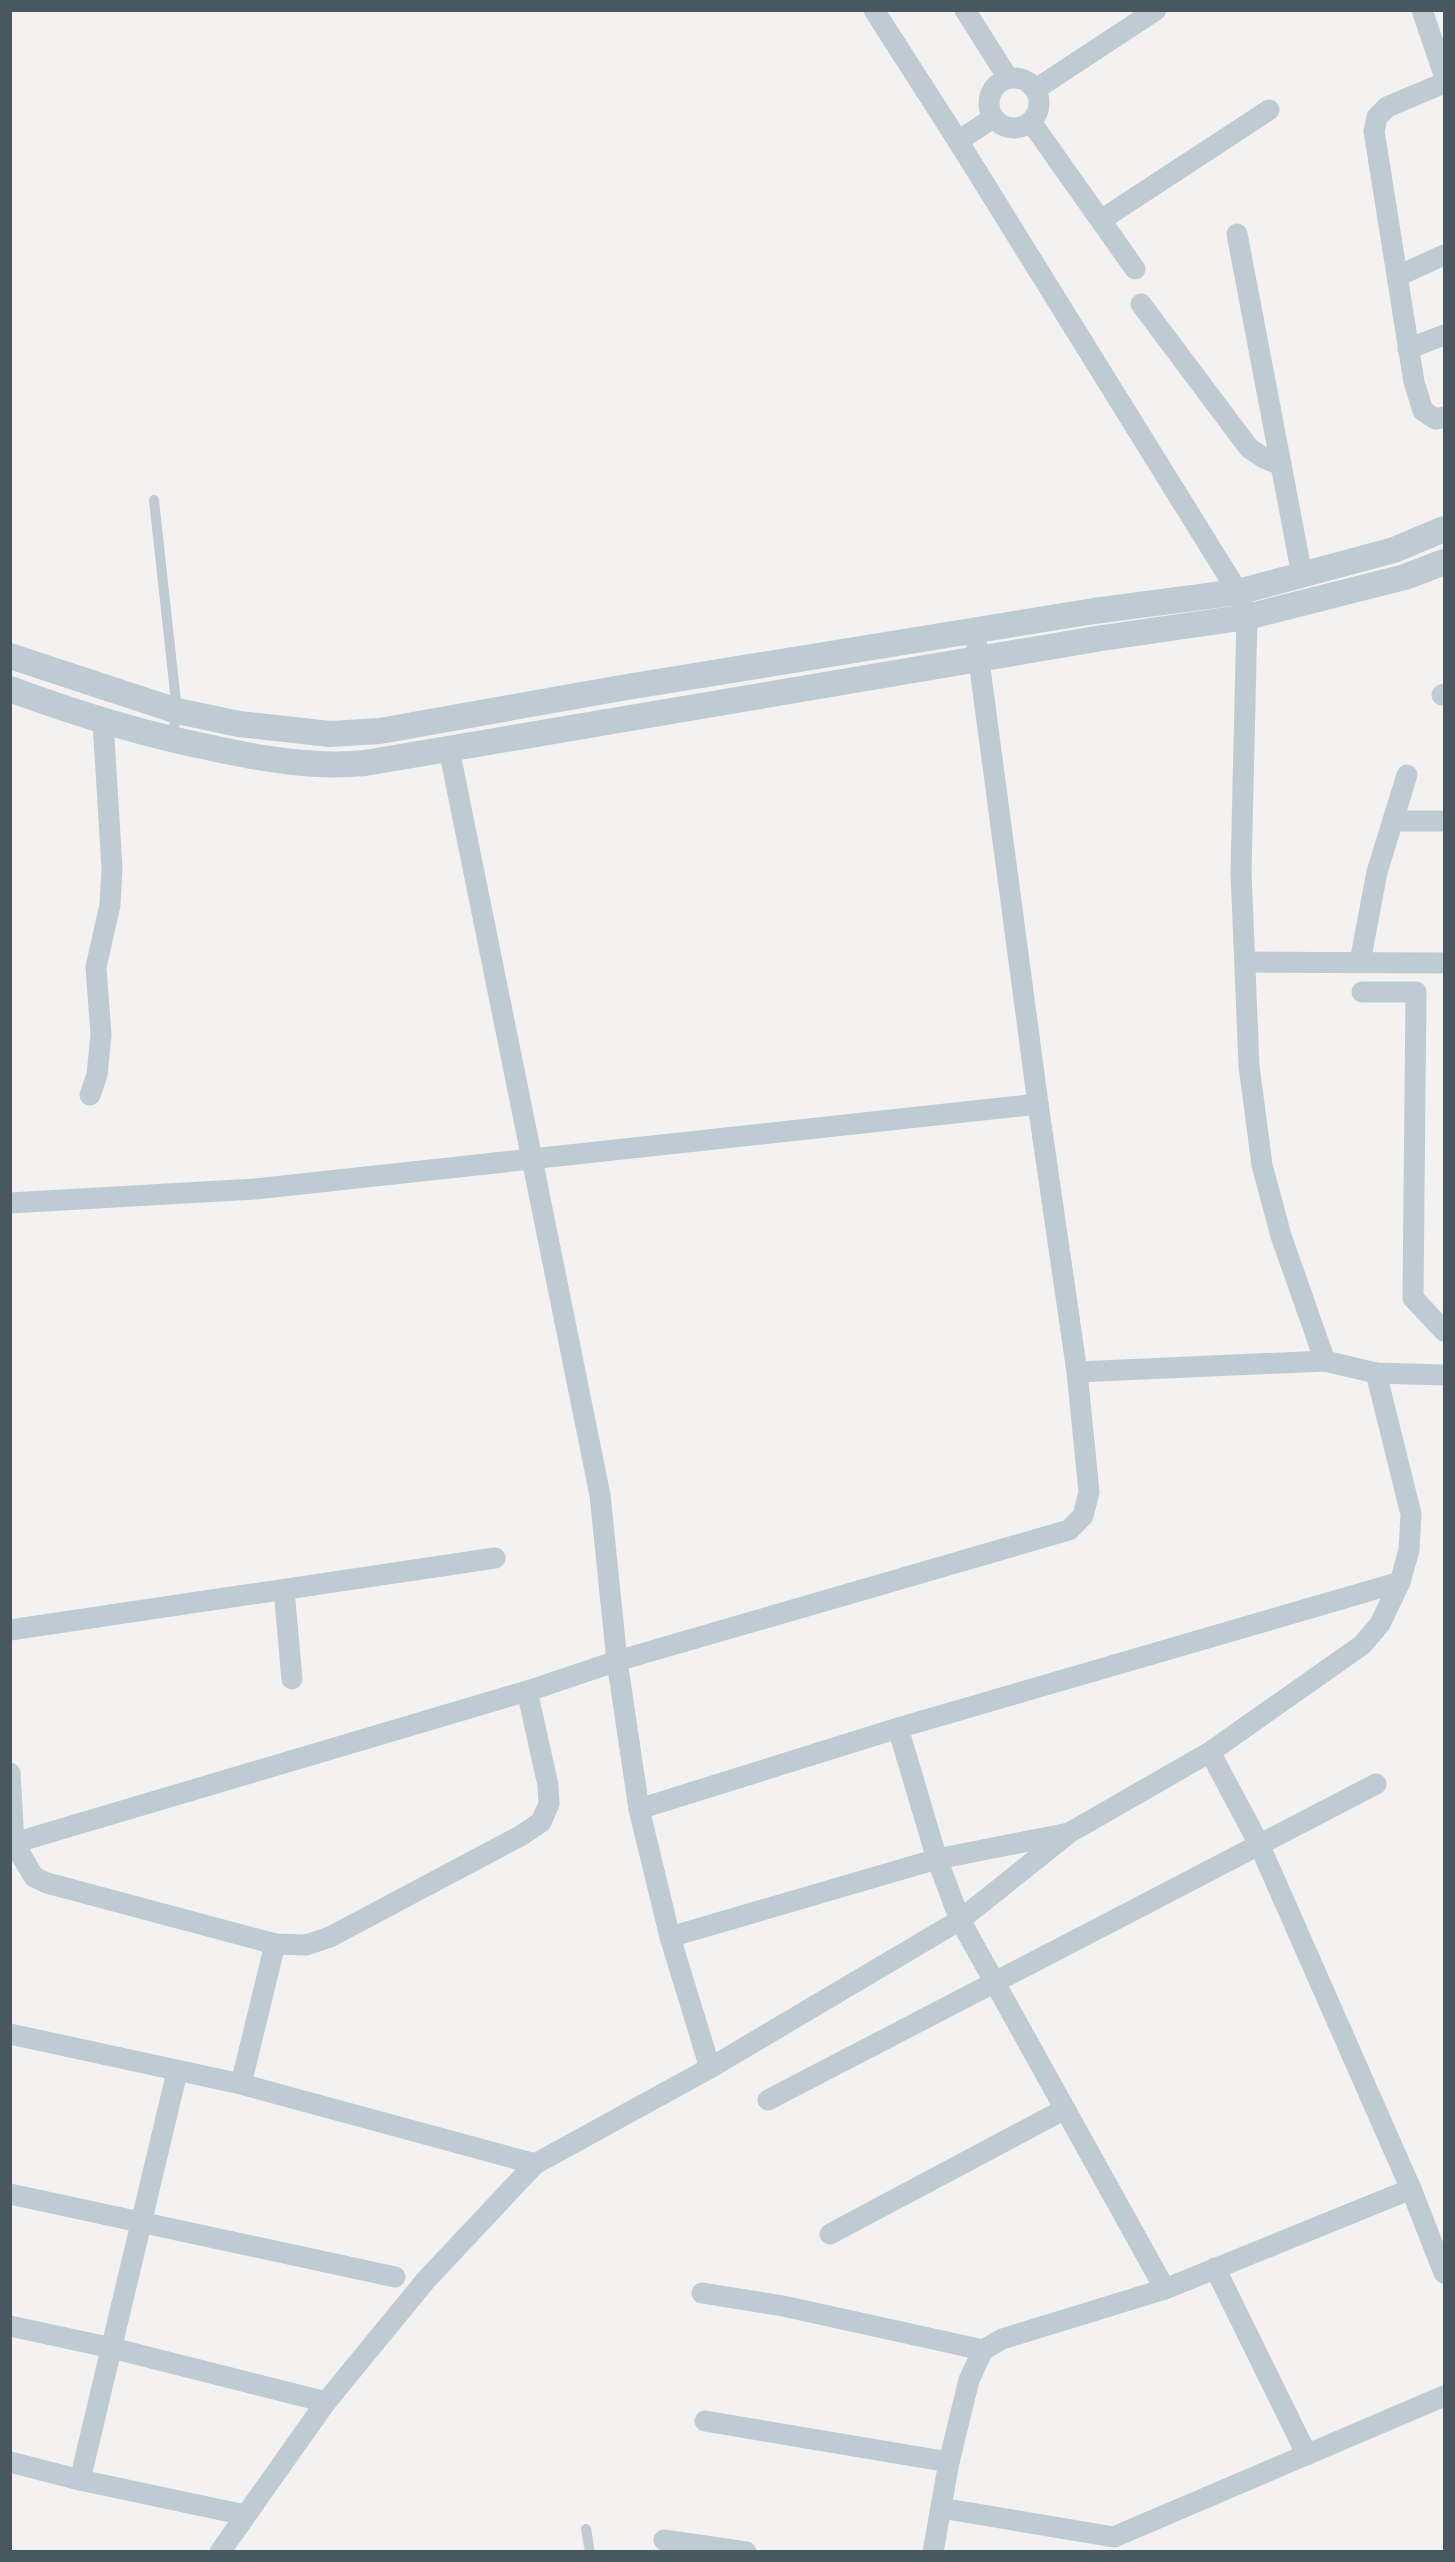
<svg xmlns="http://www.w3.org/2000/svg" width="1455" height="2562" viewBox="0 0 1455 2562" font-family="'Roboto Condensed',sans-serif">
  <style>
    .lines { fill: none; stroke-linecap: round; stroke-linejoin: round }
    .service { stroke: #becbd2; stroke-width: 10 }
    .minor { stroke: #becbd2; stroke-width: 21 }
    .tertiary { stroke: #becbd2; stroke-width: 26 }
  </style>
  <rect width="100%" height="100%" fill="#f4f1f1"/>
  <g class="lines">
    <g class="service">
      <polyline points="154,500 177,711 172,738"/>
      <polyline points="586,2529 590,2552"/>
    </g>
    <g class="minor">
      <polyline points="874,10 958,141 1238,592 1247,617 1241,872 1249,1066 1262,1165 1281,1236 1325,1361"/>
      <polyline points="965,10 1008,78"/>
      <polyline points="1422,10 1444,75"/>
      <circle cx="1014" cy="103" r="25"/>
      <polyline points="1444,83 1387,107 1377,117 1374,131 1414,382 1423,411 1436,419 1444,417"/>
      <polyline points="1036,89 1156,10"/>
      <polyline points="1031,122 1135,269"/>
      <polyline points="958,141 993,118"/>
      <polyline points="1101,220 1269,110"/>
      <polyline points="1237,234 1302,575"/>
      <polyline points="1398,276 1444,255"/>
      <polyline points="1141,304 1249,448 1264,458 1281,465"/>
      <polyline points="1408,349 1444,335"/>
      <polyline points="975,631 1038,1104 1077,1372 1325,1361 1376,1373 1444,1375"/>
      <polyline points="1442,695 1444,694"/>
      <polyline points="449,749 600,1495 617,1661 639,1809 670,1937 710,2068"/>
      <polyline points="1393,821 1444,821"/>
      <polyline points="1245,962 1444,963"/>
      <polyline points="1360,962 1377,872 1407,775"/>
      <polyline points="1362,992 1416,992 1413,1298 1444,1331"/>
      <polyline points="90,1095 97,1075 101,1035 96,967 110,905 112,868 103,722"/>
      <polyline points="10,1203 255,1189 1038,1104"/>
      <polyline points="284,1590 292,1679"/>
      <polyline points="10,1630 495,1558"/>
      <polyline points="10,1773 14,1843 537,1688 617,1661 1069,1530 1083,1516 1089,1492 1077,1372"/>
      <polyline points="639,1809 898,1728 1400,1582 1409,1550 1411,1514 1376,1373"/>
      <polyline points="1069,1833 937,1859 960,1920 1069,1833 1210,1752"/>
      <polyline points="10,1844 14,1843 34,1877 47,1883 275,1944 306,1945 330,1937 522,1835 541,1822 549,1804 548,1785 527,1691"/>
      <polyline points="670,1937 937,1859 898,1728"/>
      <polyline points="10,2034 241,2084 535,2164"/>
      <polyline points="177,2072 80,2480 245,2515"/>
      <polyline points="241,2084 275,1944"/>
      <polyline points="768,2100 1376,1784"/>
      <polyline points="1411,2189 1444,2273"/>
      <polyline points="10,2194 395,2277"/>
      <polyline points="830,2234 1065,2109"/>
      <polyline points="1215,2268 1307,2455"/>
      <polyline points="702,2293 783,2306 983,2350"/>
      <polyline points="10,2326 112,2348 326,2402"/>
      <polyline points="705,2421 949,2462"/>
      <polyline points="10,2462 80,2480"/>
      <polyline points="941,2508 1114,2537 1444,2396"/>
      <polyline points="664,2540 746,2552"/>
      <polyline points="220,2552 326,2402 426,2280 535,2164 710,2068 960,1920 1165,2289 1411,2189 1259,1844 1210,1752 1362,1645 1380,1624 1400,1582"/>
      <polyline points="933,2552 949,2462 969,2380 983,2350 1002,2339 1165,2289"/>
    </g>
    <g class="tertiary">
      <polyline points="10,656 177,711 239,724 330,734 380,731 621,688 1094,611 1238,592 1394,550 1444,529"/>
      <path d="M10,689C77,714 142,734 212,748C262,759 314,768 365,763L1102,638L1247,617L1405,577L1444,562"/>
    </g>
  </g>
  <rect width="1455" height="2562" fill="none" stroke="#475861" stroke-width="24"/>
</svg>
